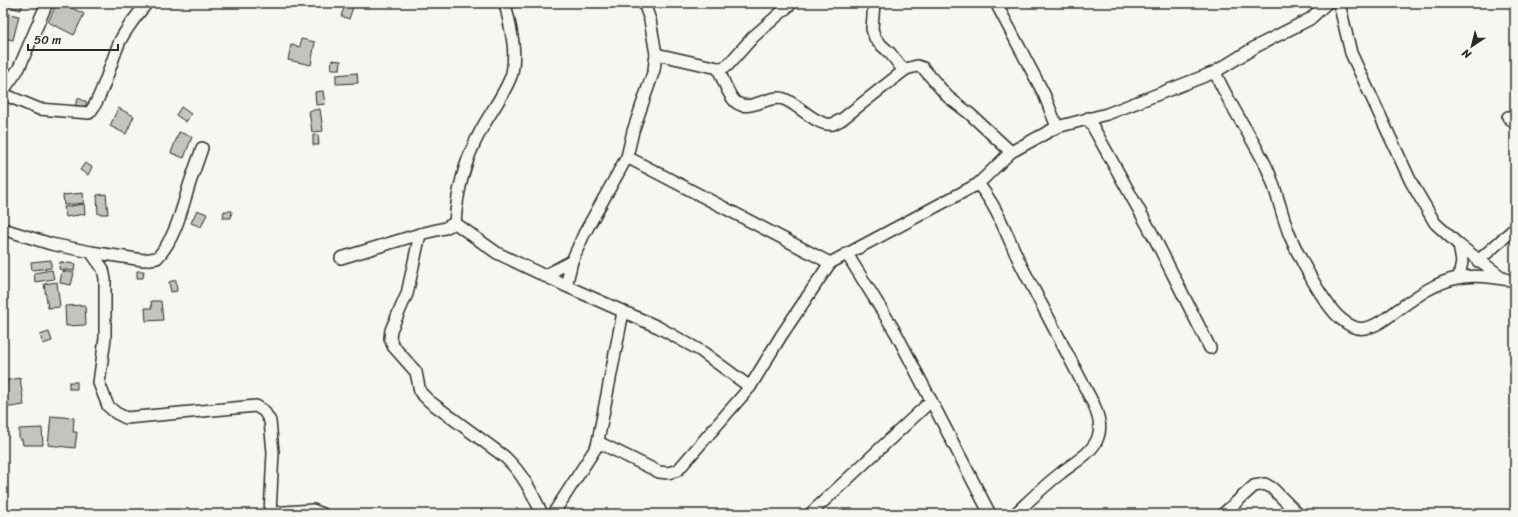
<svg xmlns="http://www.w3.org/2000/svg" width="1518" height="517" viewBox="0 0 1518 517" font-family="Sriracha,sans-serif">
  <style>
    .building { fill: #c3c3c0; stroke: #2b2b2b }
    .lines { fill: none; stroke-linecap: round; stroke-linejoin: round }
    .street-casing { stroke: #2b2b2b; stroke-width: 14 }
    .street { stroke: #f6f6f2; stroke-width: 11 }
  </style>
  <rect width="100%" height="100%" fill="#f6f6f2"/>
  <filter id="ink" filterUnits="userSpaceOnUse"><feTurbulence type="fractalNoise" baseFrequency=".025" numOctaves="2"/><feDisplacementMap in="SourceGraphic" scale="8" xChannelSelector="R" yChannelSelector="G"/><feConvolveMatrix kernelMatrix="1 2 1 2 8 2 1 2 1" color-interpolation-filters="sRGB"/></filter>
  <g filter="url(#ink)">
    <g class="building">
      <polygon points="3,3 23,3 21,10 6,6 5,11 3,11"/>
      <polygon points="57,3 62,3 84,14 74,35 48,22"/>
      <polygon points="346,3 354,4 349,19 341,16"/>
      <polygon points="5,13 19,16 13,40 3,38 3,19"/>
      <polygon points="301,39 315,42 311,65 288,60 291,45 300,47"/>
      <polygon points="332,60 341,61 340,69 331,69"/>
      <polygon points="357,73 358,83 336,84 336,75"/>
      <polygon points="323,91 325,104 316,105 315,92"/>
      <polygon points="78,98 87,102 84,109 75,106"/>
      <polygon points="181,107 191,114 186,122 176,115"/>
      <polygon points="118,108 134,116 126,134 110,126"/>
      <polygon points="320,109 323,131 312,132 309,111"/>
      <polygon points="179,132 192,137 184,158 171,153"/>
      <polygon points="313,135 318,135 319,145 313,145"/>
      <polygon points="85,163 92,167 88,175 80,170"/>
      <polygon points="83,193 84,203 64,205 63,195"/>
      <polygon points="106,194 108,214 98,214 97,195"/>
      <polygon points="84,204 85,214 66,217 64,207"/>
      <polygon points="197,210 207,214 201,227 191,223"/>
      <polygon points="224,211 232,211 231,218 223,218"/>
      <polygon points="51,260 51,268 32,270 31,262"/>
      <polygon points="60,262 75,264 74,271 59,269"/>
      <polygon points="52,270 54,279 35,282 34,273"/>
      <polygon points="62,271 74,273 71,285 60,283"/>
      <polygon points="137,271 144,271 143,278 137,278"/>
      <polygon points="176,280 177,291 171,292 169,282"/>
      <polygon points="57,282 60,307 48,308 44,284"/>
      <polygon points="151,301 161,301 163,320 146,321 145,308 152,308"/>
      <polygon points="85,305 86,325 66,326 65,306"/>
      <polygon points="49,332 52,341 43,344 40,335"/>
      <polygon points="20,378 24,405 3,408 3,381"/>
      <rect x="69" y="382" width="8" height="7"/>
      <polygon points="51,416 74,418 73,432 77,432 75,448 48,445"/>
      <polygon points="42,428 43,445 23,445 22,439 19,439 19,429"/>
    </g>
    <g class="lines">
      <defs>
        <g id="street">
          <polyline points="874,3 872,29 875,38 878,42 890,53 901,67 906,69 917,66 923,68 948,97 970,114 1011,152"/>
          <polyline points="996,3 1044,94 1057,127"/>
          <polyline points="1339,3 1351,53 1411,182 1435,223 1459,245 1503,278"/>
          <polyline points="656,54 718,68 722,68 728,65 753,37 792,3"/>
          <path d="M718,68C722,77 729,98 737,103C751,112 769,94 784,99C798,104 817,127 833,124C835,123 838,121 841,120L906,69"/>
          <path d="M1215,72C1229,105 1251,135 1267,168C1277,190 1281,214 1290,236C1299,257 1324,305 1341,319C1347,324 1357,330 1365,328C1378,326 1389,316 1399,309C1417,296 1436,282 1458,278C1473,274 1500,278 1515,281"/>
          <polyline points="3,91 19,68 47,3"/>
          <path d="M3,94L39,109L89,113C101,102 112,58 120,41C127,27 137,15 147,3"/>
          <polyline points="1508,117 1515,123"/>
          <polyline points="1088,118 1154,237 1210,348"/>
          <path d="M202,148C198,161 192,175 188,189C181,213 174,240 157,258L143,260L91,252L103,269L105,279V338L99,383L108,406L116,413L126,418L256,406L264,411L270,421L273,452L270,514"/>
          <polyline points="627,157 830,263"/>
          <path d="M455,223C457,191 465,160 480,132C488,116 508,89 512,73C517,48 510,27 505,3"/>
          <polyline points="3,229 51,244 91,252"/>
          <path d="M420,234L407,294L391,330L390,338L393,346L416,372L420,392L429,401L505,457C522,473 532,492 542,514"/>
          <polyline points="847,254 896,333 990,514"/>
          <polyline points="341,258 420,234 445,228 455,223 497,253 566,286 658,327 701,351 750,387"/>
          <polyline points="1478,261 1515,228"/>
          <polyline points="544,276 572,261"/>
          <polyline points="1459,277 1462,262 1459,245"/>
          <polyline points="566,286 572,261 584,234 627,157 633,131 654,70 656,54 650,20 644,3"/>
          <polyline points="597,446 623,312"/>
          <polyline points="270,513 313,510 323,514"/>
          <polyline points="553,514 597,446 602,444 659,472 668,473 678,470 750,387 781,336 830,263 978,184"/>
          <polyline points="810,514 931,401"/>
          <path d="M1015,514C1030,500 1045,485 1061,473C1073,463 1093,453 1098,437C1102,426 1098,416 1094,405C1070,359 1046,313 1022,267C1008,239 998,207 978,184L1011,152L1057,127L1107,114L1215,72L1257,46L1310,19L1327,3"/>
          <polyline points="1223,514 1254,486 1265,484 1272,488 1298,514"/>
        </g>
      </defs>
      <use href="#street" class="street-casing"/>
      <use href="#street" class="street"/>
    </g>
  </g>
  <rect width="1518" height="517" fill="none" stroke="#f6f6f2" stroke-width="16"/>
  <rect x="8" y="8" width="1502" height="501" fill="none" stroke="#2b2b2b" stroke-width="1.5" filter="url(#ink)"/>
  <g transform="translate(1472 46) rotate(215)" stroke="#f6f6f2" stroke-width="3" paint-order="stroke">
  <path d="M0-3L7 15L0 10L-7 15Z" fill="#2b2b2b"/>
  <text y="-6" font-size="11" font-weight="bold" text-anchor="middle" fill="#2b2b2b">N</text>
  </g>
  <path d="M28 44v6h90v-6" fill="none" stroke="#2b2b2b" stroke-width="2"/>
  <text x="34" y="44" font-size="12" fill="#2b2b2b" stroke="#f6f6f2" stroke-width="3" paint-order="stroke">50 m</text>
</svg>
